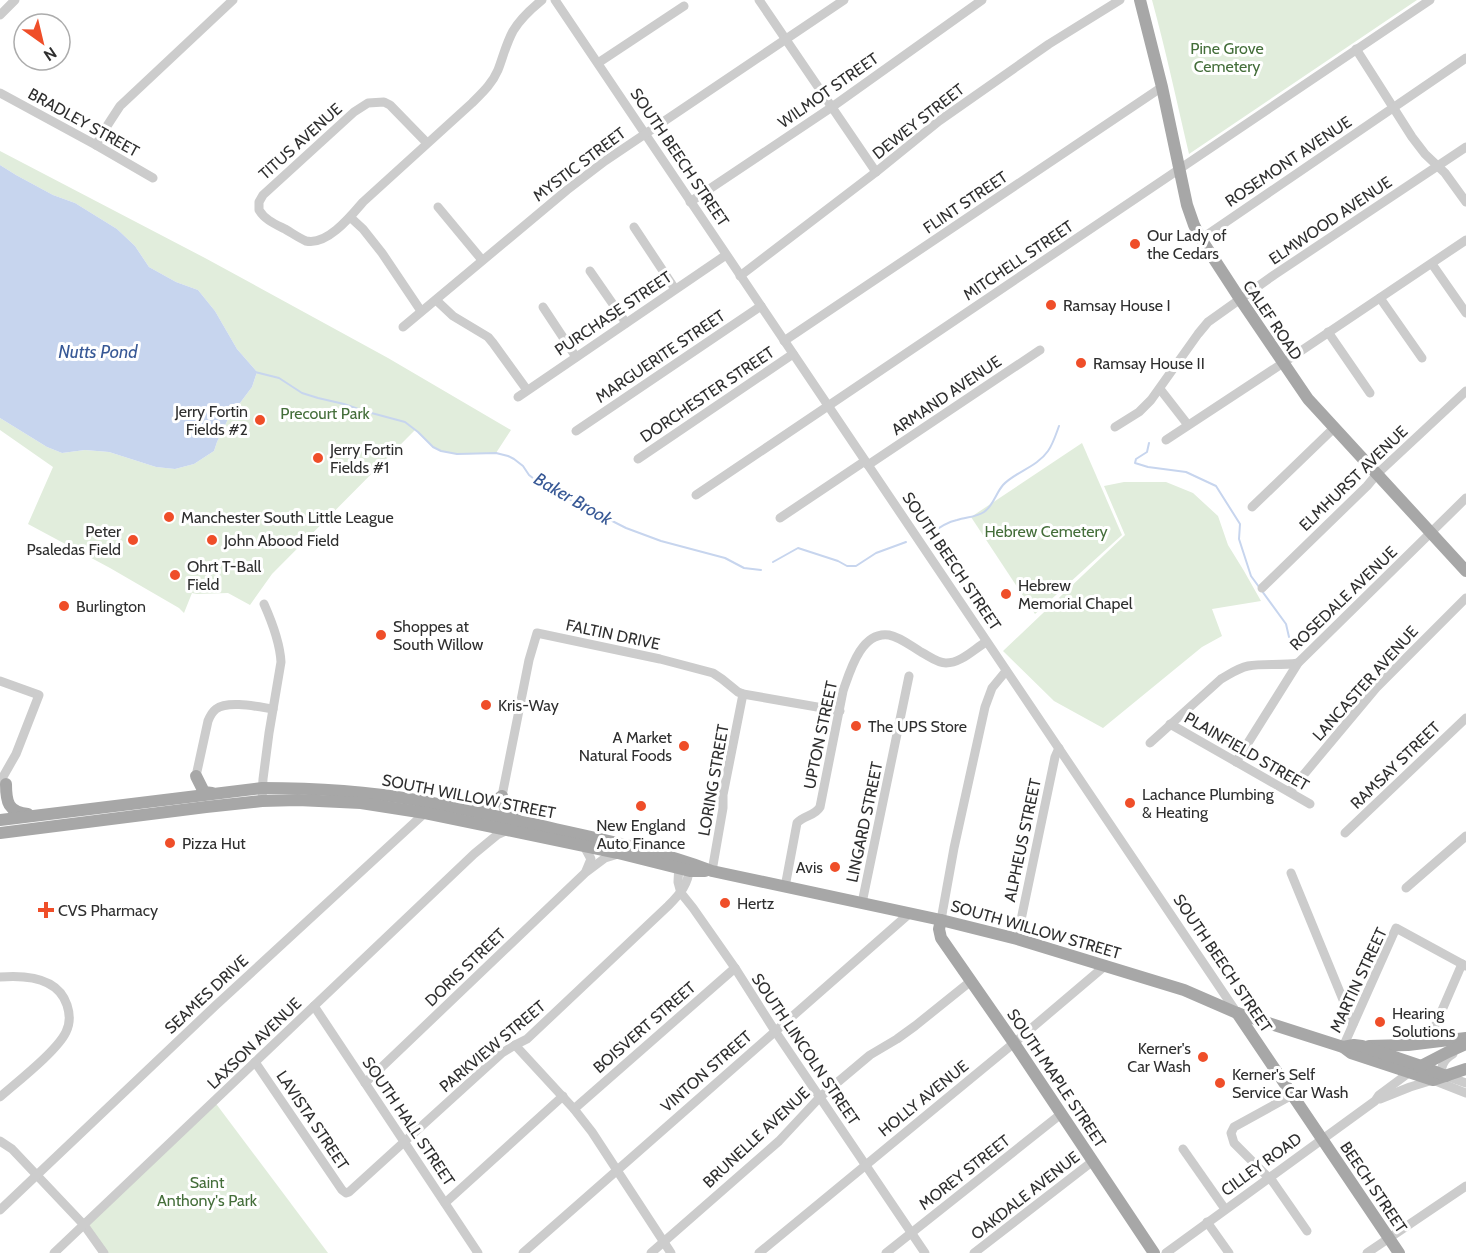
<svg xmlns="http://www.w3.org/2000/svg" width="1466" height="1253" viewBox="0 0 1466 1253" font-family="Cabin,sans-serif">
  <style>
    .green { fill: #e1eddc }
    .water { fill: #c7d5ee }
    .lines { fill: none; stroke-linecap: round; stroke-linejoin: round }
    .stream { stroke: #c7d5ee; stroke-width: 2 }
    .minor { stroke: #ccc; stroke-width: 9 }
    .major { stroke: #a7a7a7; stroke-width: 12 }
    .poi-dot { fill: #ef4e29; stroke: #fff; stroke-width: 2 }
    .labels { text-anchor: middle; stroke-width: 6; stroke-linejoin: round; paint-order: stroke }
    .park-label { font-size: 16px; fill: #446e3a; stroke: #fff }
    .street-label { font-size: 16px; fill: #2f2f2f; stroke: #fff }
    .poi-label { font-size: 16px; fill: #2f2f2f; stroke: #fff; text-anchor: start }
    .water-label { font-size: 18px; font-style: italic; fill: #385996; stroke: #fff }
  </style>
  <rect width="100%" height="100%" fill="#fff"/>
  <g class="green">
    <path d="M1152,0H1417L1189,154C1177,103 1166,51 1152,0Z"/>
    <path d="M0,151L205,258L388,358L511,430L496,453C478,454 448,457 433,447C427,442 422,435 415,430L272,574L250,605L228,593L197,594L192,593L184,613L179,608L110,568L28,524L53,467L0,430V418L47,447L62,453L85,450L109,452L156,467L175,469L194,464L214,451L217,442L228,419L252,387L257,372L237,349L215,311L198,290L176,282L149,267L135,246L117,229L75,203L53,195L16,175L0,165Z"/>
    <polygon points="1082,443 1122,535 1035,614 971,517"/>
    <polygon points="1124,482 1166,482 1193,493 1218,516 1228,545 1244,571 1261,601 1212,609 1222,636 1202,647 1103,728 1054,701 1003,651 1125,535 1104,486"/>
    <polygon points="214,1101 328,1253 103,1253 84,1225"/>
  </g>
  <polygon class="water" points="0,165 16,175 53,195 75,203 117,229 135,246 149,267 176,282 198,290 215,311 237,349 257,372 252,387 228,419 217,442 214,451 194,464 175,469 156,467 109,452 85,450 62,453 47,447 0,418"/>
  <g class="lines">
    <g class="stream">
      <polyline points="255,372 279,378 302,393 318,398 344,404 364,411 405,422 418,432 433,447 441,451 457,454 496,453 508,456 514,459 523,466 529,475 538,482 565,497 626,528 661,541 725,558 744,568 761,570"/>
      <polyline points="1149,443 1147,452 1136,459 1135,463 1148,467 1186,472 1216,486 1240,524 1239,539 1251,576 1286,624 1289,637"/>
      <path d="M929,535C938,528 947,522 957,520C966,517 977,517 984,512C993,506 996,493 1003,485C1015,472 1037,467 1048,451C1053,444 1056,434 1059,426"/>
      <polyline points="773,562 798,548 838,561 847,566 856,566 876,553 906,542"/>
    </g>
    <g class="minor">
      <polyline points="555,0 1237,1013"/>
      <polyline points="759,0 876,172"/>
      <polyline points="0,15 15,0"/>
      <polyline points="1356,49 1412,137 1425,154 1445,173 1466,202"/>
      <polyline points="598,63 684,6"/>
      <polyline points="0,93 96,145 153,178"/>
      <path d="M427,143L390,105L384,102L368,103L354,112L263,195L259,202V210C265,220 275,224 285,229C292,233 299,238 306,241C327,246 351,216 363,202L472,103C482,93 492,84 498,70C503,57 506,44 513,31C520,19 531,9 542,0"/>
      <polyline points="96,145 105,129 120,106 233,0"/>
      <polyline points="690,202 832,107 982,0"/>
      <polyline points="438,207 482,260"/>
      <polyline points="350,217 363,229 382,253 421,311"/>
      <polyline points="634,227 675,289"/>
      <polyline points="1201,239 1466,58"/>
      <polyline points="1432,264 1466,313"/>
      <polyline points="590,271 626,323"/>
      <polyline points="740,276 876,172 939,121 1049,44 1120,0"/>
      <polyline points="1380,298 1422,358"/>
      <polyline points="436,300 453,316 488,337 493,343 527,390"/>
      <polyline points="543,307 576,357"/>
      <polyline points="403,327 567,190 605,161 844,0"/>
      <polyline points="1328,332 1370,393"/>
      <polyline points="784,341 1162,87"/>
      <polyline points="1160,389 1188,425"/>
      <polyline points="518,397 726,255"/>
      <polyline points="1115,427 1139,412 1151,400 1198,334 1208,322 1274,275 1466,147"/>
      <polyline points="576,431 761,306"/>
      <polyline points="1166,440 1283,363 1466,240"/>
      <polyline points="638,459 793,354"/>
      <polyline points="868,465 1040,350"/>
      <polyline points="696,495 1430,0"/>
      <polyline points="1252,507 1334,428"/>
      <polyline points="780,518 865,461"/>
      <polyline points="1262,588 1367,486 1377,474 1466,391"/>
      <polyline points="0,681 39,695 16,754 0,782"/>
      <polyline points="1170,724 1310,804"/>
      <path d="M1150,743L1221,679C1230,674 1238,668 1248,666C1264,663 1281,666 1298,663"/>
      <polyline points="1236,762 1298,663 1466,498"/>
      <path d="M196,776L208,721C210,716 212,712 216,709C228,700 259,707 273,709"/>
      <polyline points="1290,791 1376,688 1466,598"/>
      <polyline points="502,796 529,660 537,633 660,659 713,673 722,679 738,692 743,694 840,711"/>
      <path d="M262,801L263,779L269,733L281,662C280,643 272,622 264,604"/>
      <polyline points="1345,833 1466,718"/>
      <polyline points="584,846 591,859 586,871"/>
      <polyline points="679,863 678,882 681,893 693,908 735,968 775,1031 925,1253"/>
      <polyline points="712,871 723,808 723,795 743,694"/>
      <polyline points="1291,873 1353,1024"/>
      <path d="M785,887L797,823C804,815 815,816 820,807L843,691C850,671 861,631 889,635C900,637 911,646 921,652C929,656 937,663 946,663C961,663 974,649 986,642"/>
      <polyline points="1406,888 1466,836"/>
      <polyline points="862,903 909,676"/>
      <polyline points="941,920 954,848 985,707 992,688 1006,671"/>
      <polyline points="1017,939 1055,757 1059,748"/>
      <path d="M0,977C25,975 58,977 67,1005C70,1014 70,1024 66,1032C57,1051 17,1082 0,1097"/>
      <polyline points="314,1006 478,1253"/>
      <polyline points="1436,1024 1462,964"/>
      <polyline points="515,1045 574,1109 592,1132 671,1253"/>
      <polyline points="1343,1047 1396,928 1466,966"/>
      <path d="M255,1062L342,1190L346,1193L349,1192L502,1053L515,1045L527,1039L668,906C681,893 688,885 690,866"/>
      <polyline points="1446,1076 1466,1083"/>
      <path d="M1443,1080C1439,1068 1443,1060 1453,1054"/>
      <polyline points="365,1083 585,873 605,858 618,854"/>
      <polyline points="1292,1095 1234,1127 1231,1133 1234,1143 1273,1182 1307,1231"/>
      <polyline points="1380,1099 1410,1087 1433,1080 1466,1093"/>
      <polyline points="574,1109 735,968"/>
      <polyline points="0,1141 12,1149 84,1225 104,1253"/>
      <polyline points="1183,1149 1225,1209"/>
      <polyline points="445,1203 563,1096"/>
      <polyline points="0,1210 215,1006 427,811"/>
      <polyline points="1207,1222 1229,1253"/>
      <polyline points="54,1253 474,854 497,835 508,830"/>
      <polyline points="523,1253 910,913"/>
      <polyline points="651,1253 779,1141 820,1097 870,1055 897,1039 915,1026 971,981"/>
      <polyline points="759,1253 1014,1043 1106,965"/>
      <polyline points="886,1253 1061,1114"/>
      <polyline points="974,1253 1093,1161"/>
      <polyline points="1166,1253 1375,1101 1379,1095 1410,1072"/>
      <polyline points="1367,1253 1466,1186"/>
    </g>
    <g class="major">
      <polyline points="1140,0 1162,87 1187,205 1194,225 1201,239 1240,299 1308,399 1466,571"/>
      <polyline points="196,776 204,792 212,793"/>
      <path d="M6,784C6,802 8,812 28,814"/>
      <polyline points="481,813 502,796 505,808 518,821"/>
      <path d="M0,820L262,788C314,788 365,791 416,800C457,807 497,817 537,825C596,838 656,850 712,871L941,920L1017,939L1184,990L1237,1013L1343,1047L1351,1053L1433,1080L1466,1069"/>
      <polyline points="0,833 206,807 262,801 298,800 361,803 425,813 618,853 690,871 705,871"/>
      <polyline points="941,920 939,929 941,938 1014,1043 1154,1253"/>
      <polyline points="1237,1013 1399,1253"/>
      <polyline points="1369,1046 1408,1045 1466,1038"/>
      <polyline points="1343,1047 1354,1045 1362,1046 1421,1066 1446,1076"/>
      <polyline points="1419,1067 1448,1052 1466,1044"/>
    </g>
  </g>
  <g class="poi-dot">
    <circle cx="1135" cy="244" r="6"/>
    <circle cx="1051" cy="305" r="6"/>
    <circle cx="1081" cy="363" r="6"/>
    <circle cx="260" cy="420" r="6"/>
    <circle cx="318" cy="458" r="6"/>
    <circle cx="169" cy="517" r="6"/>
    <circle cx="133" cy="540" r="6"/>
    <circle cx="212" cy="540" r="6"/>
    <circle cx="175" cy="575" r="6"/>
    <circle cx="1006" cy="594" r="6"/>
    <circle cx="64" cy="606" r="6"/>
    <circle cx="381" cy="635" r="6"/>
    <circle cx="486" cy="705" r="6"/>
    <circle cx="856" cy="726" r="6"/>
    <circle cx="684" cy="746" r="6"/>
    <circle cx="1130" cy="803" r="6"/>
    <circle cx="641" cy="806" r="6"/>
    <circle cx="170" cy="843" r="6"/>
    <circle cx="835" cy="867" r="6"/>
    <circle cx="725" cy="903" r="6"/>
    <path d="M43 901h6v6h6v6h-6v6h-6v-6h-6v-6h6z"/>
    <circle cx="1380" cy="1022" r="6"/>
    <circle cx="1203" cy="1057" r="6"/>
    <circle cx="1220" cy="1083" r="6"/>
  </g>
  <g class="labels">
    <g class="park-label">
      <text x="1227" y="54">Pine Grove<tspan x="1227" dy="18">Cemetery</tspan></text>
      <text x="325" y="419">Precourt Park</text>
      <text x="1046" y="537">Hebrew Cemetery</text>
      <text x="207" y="1188">Saint<tspan x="207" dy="18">Anthony's Park</tspan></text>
    </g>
    <g class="street-label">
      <text transform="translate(828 90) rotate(-35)" y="6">WILMOT STREET</text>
      <text transform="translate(918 121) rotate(-38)" y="6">DEWEY STREET</text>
      <text transform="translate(84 122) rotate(29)" y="6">BRADLEY STREET</text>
      <text transform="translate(300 141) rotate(-42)" y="6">TITUS AVENUE</text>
      <text transform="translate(680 157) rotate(56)" y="6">SOUTH BEECH STREET</text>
      <text transform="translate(1288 161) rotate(-34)" y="6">ROSEMONT AVENUE</text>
      <text transform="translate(579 164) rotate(-37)" y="6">MYSTIC STREET</text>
      <text transform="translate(965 202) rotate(-34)" y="6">FLINT STREET</text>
      <text transform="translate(1330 220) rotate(-34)" y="6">ELMWOOD AVENUE</text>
      <text transform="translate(1018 260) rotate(-34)" y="6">MITCHELL STREET</text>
      <text transform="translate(613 313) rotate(-34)" y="6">PURCHASE STREET</text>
      <text transform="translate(1273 320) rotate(56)" y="6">CALEF ROAD</text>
      <text transform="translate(660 356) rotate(-34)" y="6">MARGUERITE STREET</text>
      <text transform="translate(707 394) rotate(-34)" y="6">DORCHESTER STREET</text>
      <text transform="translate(946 395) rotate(-34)" y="6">ARMAND AVENUE</text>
      <text transform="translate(1353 478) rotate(-44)" y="6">ELMHURST AVENUE</text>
      <text transform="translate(952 561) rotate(56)" y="6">SOUTH BEECH STREET</text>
      <text transform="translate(1343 598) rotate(-44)" y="6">ROSEDALE AVENUE</text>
      <text transform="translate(613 634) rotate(12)" y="6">FALTIN DRIVE</text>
      <text transform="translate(1365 683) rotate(-48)" y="6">LANCASTER AVENUE</text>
      <text transform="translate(820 735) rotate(-78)" y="6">UPTON STREET</text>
      <text transform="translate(1247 751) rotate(30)" y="6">PLAINFIELD STREET</text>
      <text transform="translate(1395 765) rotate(-44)" y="6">RAMSAY STREET</text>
      <text transform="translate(713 780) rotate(-80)" y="6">LORING STREET</text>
      <text transform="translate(469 796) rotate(11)" y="6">SOUTH WILLOW STREET</text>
      <text transform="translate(864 822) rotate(-78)" y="6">LINGARD STREET</text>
      <text transform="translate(1022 840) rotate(-78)" y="6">ALPHEUS STREET</text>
      <text transform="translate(1036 929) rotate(16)" y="6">SOUTH WILLOW STREET</text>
      <text transform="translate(1223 963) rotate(56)" y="6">SOUTH BEECH STREET</text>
      <text transform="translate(465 967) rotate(-44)" y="6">DORIS STREET</text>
      <text transform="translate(1358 980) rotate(-65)" y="6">MARTIN STREET</text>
      <text transform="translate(206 994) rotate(-43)" y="6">SEAMES DRIVE</text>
      <text transform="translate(644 1027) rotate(-41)" y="6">BOISVERT STREET</text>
      <text transform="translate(254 1043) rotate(-44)" y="6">LAXSON AVENUE</text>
      <text transform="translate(492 1046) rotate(-40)" y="6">PARKVIEW STREET</text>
      <text transform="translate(806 1049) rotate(56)" y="6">SOUTH LINCOLN STREET</text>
      <text transform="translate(706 1071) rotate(-41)" y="6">VINTON STREET</text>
      <text transform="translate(1057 1078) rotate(56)" y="6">SOUTH MAPLE STREET</text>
      <text transform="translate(923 1098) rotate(-39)" y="6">HOLLY AVENUE</text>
      <text transform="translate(313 1120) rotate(56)" y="6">LAVISTA STREET</text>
      <text transform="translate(409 1121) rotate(56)" y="6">SOUTH HALL STREET</text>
      <text transform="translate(756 1137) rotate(-43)" y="6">BRUNELLE AVENUE</text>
      <text transform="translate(1261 1164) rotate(-36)" y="6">CILLEY ROAD</text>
      <text transform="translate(964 1172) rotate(-38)" y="6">MOREY STREET</text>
      <text transform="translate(1374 1187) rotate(56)" y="6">BEECH STREET</text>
      <text transform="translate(1025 1195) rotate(-38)" y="6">OAKDALE AVENUE</text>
    </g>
    <g class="poi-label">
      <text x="1147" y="241">Our Lady of<tspan x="1147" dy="18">the Cedars</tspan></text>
      <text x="1063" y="311">Ramsay House I</text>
      <text x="1093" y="369">Ramsay House II</text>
      <text x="248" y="417" text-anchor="end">Jerry Fortin<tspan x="248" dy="18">Fields #2</tspan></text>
      <text x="330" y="455">Jerry Fortin<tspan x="330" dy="18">Fields #1</tspan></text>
      <text x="181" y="523">Manchester South Little League</text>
      <text x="121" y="537" text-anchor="end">Peter<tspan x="121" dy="18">Psaledas Field</tspan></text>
      <text x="224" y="546">John Abood Field</text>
      <text x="187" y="572">Ohrt T-Ball<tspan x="187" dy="18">Field</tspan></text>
      <text x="1018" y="591">Hebrew<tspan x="1018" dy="18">Memorial Chapel</tspan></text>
      <text x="76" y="612">Burlington</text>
      <text x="393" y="632">Shoppes at<tspan x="393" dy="18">South Willow</tspan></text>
      <text x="498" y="711">Kris-Way</text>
      <text x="868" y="732">The UPS Store</text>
      <text x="672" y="743" text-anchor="end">A Market<tspan x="672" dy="18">Natural Foods</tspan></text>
      <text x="1142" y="800">Lachance Plumbing<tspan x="1142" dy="18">&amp; Heating</tspan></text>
      <text x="641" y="831" text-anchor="middle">New England<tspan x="641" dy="18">Auto Finance</tspan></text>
      <text x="182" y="849">Pizza Hut</text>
      <text x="823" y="873" text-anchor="end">Avis</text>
      <text x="737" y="909">Hertz</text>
      <text x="58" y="916">CVS Pharmacy</text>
      <text x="1392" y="1019">Hearing<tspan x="1392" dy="18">Solutions</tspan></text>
      <text x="1191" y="1054" text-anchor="end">Kerner's<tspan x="1191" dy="18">Car Wash</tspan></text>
      <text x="1232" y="1080">Kerner's Self<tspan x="1232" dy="18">Service Car Wash</tspan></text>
    </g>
    <g class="water-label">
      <text x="98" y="358">Nutts Pond</text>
      <text transform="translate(573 499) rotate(30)" y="6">Baker Brook</text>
    </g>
  </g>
  <g transform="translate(42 42) rotate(146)"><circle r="28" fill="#ffffff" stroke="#acacac" stroke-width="1.5"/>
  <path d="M0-4.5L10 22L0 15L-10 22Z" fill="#ef4e29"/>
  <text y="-9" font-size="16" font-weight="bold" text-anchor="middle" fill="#2f2f2f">N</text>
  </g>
</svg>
